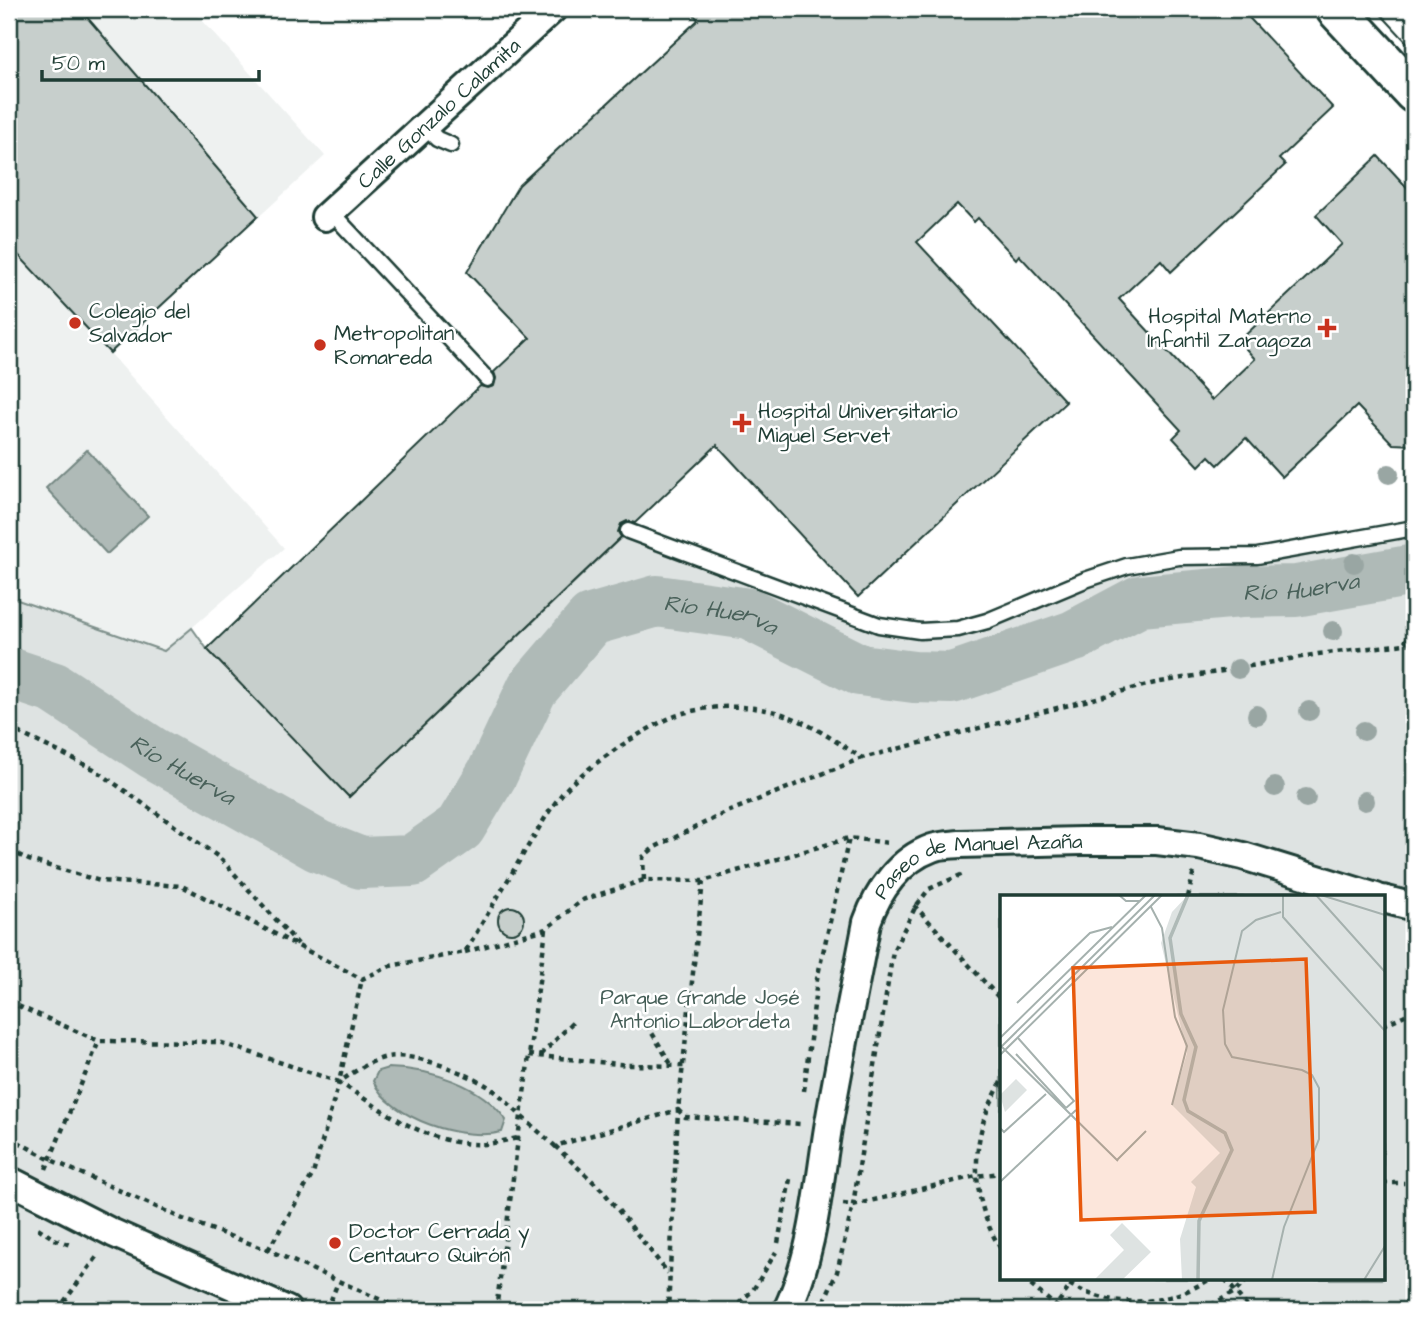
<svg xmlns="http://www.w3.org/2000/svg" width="1423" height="1319" viewBox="0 0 1423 1319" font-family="'Architects Daughter',sans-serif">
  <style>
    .built { fill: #eef1f0 }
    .green { fill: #dee3e2; stroke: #7e908b; stroke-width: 2; fill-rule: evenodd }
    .water { fill: #afbab7; stroke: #758883; stroke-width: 2 }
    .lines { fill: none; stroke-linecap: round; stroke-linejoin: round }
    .river { stroke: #afbab7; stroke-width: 52 }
    .building { fill: #c7cfcc; stroke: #1f3d34; stroke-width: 2 }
    .lane-casing { stroke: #1f3d34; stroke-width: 19 }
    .street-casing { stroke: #1f3d34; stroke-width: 32 }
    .primary-casing { stroke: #1f3d34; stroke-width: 44 }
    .path { stroke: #1f3d34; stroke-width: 4.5; stroke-dasharray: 5 5; stroke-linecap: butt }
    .lane { stroke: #fff; stroke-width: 14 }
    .street { stroke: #fff; stroke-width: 26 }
    .primary { stroke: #fff; stroke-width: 38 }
    .tram { stroke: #1f3d34; stroke-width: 2 }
    .tree { fill: #99a6a3 }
    .poi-dot { fill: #c8321e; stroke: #fff; stroke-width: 2.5 }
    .labels { text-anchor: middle; stroke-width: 5; stroke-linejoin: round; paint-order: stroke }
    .street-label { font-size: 21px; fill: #1f3d34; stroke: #fff }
    .poi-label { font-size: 21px; fill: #1f3d34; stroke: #fff; text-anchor: start }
    .park-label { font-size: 21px; fill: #455e57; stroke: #fff }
    .water-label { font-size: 23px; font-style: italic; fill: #4a625b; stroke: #fff }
    .inset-river { fill: none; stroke: #afbab7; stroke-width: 3.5 }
    .inset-road { fill: none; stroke: #a5b1ae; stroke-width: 2 }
    .view { fill: #e8590c; fill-opacity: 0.15; stroke: #e8590c; stroke-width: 3.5 }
    .inset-edge { fill: none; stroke: #1f3d34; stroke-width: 3.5 }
  </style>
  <rect width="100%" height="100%" fill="#fff"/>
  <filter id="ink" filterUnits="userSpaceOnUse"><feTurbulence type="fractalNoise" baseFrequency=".0143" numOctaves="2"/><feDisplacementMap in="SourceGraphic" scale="14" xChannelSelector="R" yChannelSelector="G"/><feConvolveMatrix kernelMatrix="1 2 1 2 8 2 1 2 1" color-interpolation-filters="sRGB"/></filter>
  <g filter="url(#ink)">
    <polygon class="built" points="9,9 192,9 325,156 110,353 284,548 165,651 9,597"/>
    <path class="green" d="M1414,528V1310H9V597L164,651L192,628L207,649L349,797L628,531L879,625L958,629L1127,566L1257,556ZM1001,897H1383V1279H1001Z"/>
    <g class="water">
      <polygon points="87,450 148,516 107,554 46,488"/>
      <path d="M388,1068C430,1069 481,1084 506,1120L502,1132C464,1142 390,1119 373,1081L378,1071Z"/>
    </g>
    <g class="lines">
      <path class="river" id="s1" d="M9,673L54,688L153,753L318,846L361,863L412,861L460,827L492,774L532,689L591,620L657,601L749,614L860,670L914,677L952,678L1074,636L1140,601L1240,592L1296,591L1414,570"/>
    </g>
    <g class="building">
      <polygon points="9,9 80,9 258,216 110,353 9,245"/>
      <polygon points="690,9 1241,9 1333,108 1279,159 1285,165 1171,272 1161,260 1119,299 1212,400 1255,359 1239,341 1342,244 1316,215 1378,156 1414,195 1414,445 1393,444 1357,406 1282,477 1246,438 1218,465 1209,456 1199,466 1173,438 1181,430 1019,255 1016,259 978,218 974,222 957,204 917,242 1066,402 858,597 717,445 635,523 627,521 621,524 618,532 621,537 349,797 207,649 480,386 488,388 494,386 496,378 494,372 530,338 467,272 519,185 698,20"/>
      <circle cx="511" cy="920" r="13"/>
    </g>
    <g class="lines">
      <defs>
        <g id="lane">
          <polyline points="424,126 437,139 451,145"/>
          <polyline points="330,211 487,379"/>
          <polyline points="628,531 879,625 920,631 958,629 987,621 1085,580 1127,566 1179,557 1257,556 1414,528"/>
        </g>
        <g id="street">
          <path id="s2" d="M325,217L553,9"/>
          <polyline points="1383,899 1414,907"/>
          <polyline points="9,1180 113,1233 287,1310"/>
          <path id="s3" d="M787,1310C814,1252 818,1190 828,1128C840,1059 854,991 867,922C878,891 899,860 932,848C940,845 951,845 960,844L1081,841H1157L1199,846L1243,856L1376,897"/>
        </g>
        <polyline id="primary" points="1336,9 1414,93"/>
      </defs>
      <use href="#lane" class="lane-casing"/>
      <use href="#street" class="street-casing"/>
      <use href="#primary" class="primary-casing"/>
      <g class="path">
        <polyline points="1405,642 1414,628"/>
        <polyline points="9,728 94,769 220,858 298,944"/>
        <path d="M9,850L29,860L100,881L182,886L362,979L390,966L465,952C485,918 505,885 525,851C539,829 552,803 570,785C594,762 656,719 688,712C719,704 758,705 788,716C815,726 838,743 862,758L1155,683L1318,654L1414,643"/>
        <polyline points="644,880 643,857 655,847 725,813 862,758"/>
        <polyline points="703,881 678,1110 685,1117 801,1124"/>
        <polyline points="1188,897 1194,871"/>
        <polyline points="914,905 1001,1000"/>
        <polyline points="546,929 521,1116 555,1146 678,1110 668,1310"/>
        <polyline points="465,952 546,929 582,900 644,880 703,881 849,838 889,843"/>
        <polyline points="9,1002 99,1041 219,1042 339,1082 362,979"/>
        <polyline points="647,1025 671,1064"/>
        <polyline points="1383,1025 1414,1011"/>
        <polyline points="529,1055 628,1065 684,1066"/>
        <polyline points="541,1055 574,1021"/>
        <path d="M1001,1082C995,1096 985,1112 982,1127C971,1169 978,1213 1001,1249"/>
        <polyline points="804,1091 817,979 849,838"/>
        <polyline points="9,1137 49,1159 183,1219 268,1250 404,1310"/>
        <polyline points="555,1146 603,1191 668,1273"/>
        <polyline points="46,1169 99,1041"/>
        <polyline points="1383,1183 1414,1183"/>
        <polyline points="843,1204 853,1205 976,1176 1001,1173"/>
        <polyline points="38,1228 54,1239 70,1245"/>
        <polyline points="778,1243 790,1179"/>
        <polyline points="268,1250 313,1174 339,1082"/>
        <polyline points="1023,1279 1056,1306 1067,1310"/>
        <path d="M1061,1279C1106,1310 1164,1308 1210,1279"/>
        <polyline points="1225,1279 1250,1310"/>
        <polyline points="9,1307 12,1310"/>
        <polyline points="58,1310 99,1254"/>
        <polyline points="327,1310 338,1282"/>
        <path d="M496,1310L521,1116C511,1106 500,1094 489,1087C465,1072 414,1052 387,1057C369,1061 354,1072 339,1082C384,1111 429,1147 486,1144C496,1143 507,1140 518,1138"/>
        <polyline points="732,1310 753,1290 776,1252"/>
        <polyline points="820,1310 837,1272 853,1205 893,951 916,906 929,889 963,874"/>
        <polyline points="1053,1310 1075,1279"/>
        <polyline points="1202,1310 1235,1292 1248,1279"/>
      </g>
      <use href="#lane" class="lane"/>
      <use href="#street" class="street"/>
      <use href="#primary" class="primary"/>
      <g class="tram">
        <polyline points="1376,9 1414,50"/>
        <polyline points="1407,9 1414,17"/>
      </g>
    </g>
    <g class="tree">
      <circle cx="1389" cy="474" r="10"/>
      <circle cx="1354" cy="563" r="10"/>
      <circle cx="1333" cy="631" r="10"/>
      <circle cx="1238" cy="669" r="10"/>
      <circle cx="1309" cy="711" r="10"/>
      <circle cx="1257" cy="715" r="10"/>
      <circle cx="1364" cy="731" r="10"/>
      <circle cx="1275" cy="787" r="10"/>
      <circle cx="1306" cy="798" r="10"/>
      <circle cx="1365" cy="801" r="10"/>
    </g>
  </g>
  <g class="poi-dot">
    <circle cx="75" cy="323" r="7"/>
    <path d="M1323.5 317.5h7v7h7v7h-7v7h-7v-7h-7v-7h7z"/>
    <circle cx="320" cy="345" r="7"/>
    <path d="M738.5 412.5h7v7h7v7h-7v7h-7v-7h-7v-7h7z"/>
    <circle cx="335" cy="1243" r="7"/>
  </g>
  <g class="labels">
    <g class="street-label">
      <text dy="7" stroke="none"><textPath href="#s2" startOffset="154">Calle Gonzalo Calamita</textPath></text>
      <text dy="7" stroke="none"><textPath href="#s3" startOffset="537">Paseo de Manuel Azaña</textPath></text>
    </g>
    <g class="poi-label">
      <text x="89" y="318">Colegio del<tspan x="89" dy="24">Salvador</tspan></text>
      <text x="1311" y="323" text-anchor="end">Hospital Materno<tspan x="1311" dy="24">Infantil Zaragoza</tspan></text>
      <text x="334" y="340">Metropolitan<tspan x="334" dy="24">Romareda</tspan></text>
      <text x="758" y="418">Hospital Universitario<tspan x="758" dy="24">Miguel Servet</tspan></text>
      <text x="349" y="1238">Doctor Cerrada y<tspan x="349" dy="24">Centauro Quirón</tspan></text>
    </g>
    <g class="park-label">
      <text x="700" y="1004">Parque Grande José<tspan x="700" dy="24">Antonio Labordeta</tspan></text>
    </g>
    <g class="water-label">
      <text dy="8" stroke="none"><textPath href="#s1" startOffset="1502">Río Huerva</textPath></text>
      <text dy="8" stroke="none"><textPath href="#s1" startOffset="892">Río Huerva</textPath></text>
      <text dy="8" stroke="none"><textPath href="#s1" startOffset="200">Río Huerva</textPath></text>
    </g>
  </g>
  <g transform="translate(1000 895)">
    <rect width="385" height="385" fill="#fff"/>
    <path d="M188,0H385V385H182L180,344L196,292L191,287L220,258L172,210L187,158L161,48L172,17ZM16,184L27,195L5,217L0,200ZM122,328L151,357L122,385H94L124,355L110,340Z" fill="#dee3e2"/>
    <path class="inset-river" d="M188,0L170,43L181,119L196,152L184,205L188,216L225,238L232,255L199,326L198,385"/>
    <path class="inset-road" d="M119,0L126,6H140M283,0V22L385,136M316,0L385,77M321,0L385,20M151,12L162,33L175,122L187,151L172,210M17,108L90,38L112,32M0,143L146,0M18,143L74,206L66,213M0,150L118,266M0,153L155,0M16,159L66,213M0,160L162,0M0,233L4,237L46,199M117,265L146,236M0,287L76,215M272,385L284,332L319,244V193L312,180L302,175L232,162L225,149L223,115L242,36L256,25L281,17M364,385L385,351"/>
    <path class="view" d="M306,64L315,317L81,325L73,73Z"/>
    <rect width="385" height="385" class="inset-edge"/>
  </g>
  <rect width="1423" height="1319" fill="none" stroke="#fff" stroke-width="35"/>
  <rect x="18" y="18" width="1388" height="1284" fill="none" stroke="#1f3d34" stroke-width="2.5" filter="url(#ink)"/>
  <path d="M42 70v10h217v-10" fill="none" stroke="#1f3d34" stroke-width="3.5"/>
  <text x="52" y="70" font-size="21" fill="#1f3d34" stroke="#ffffff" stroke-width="5" paint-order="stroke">50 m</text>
</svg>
